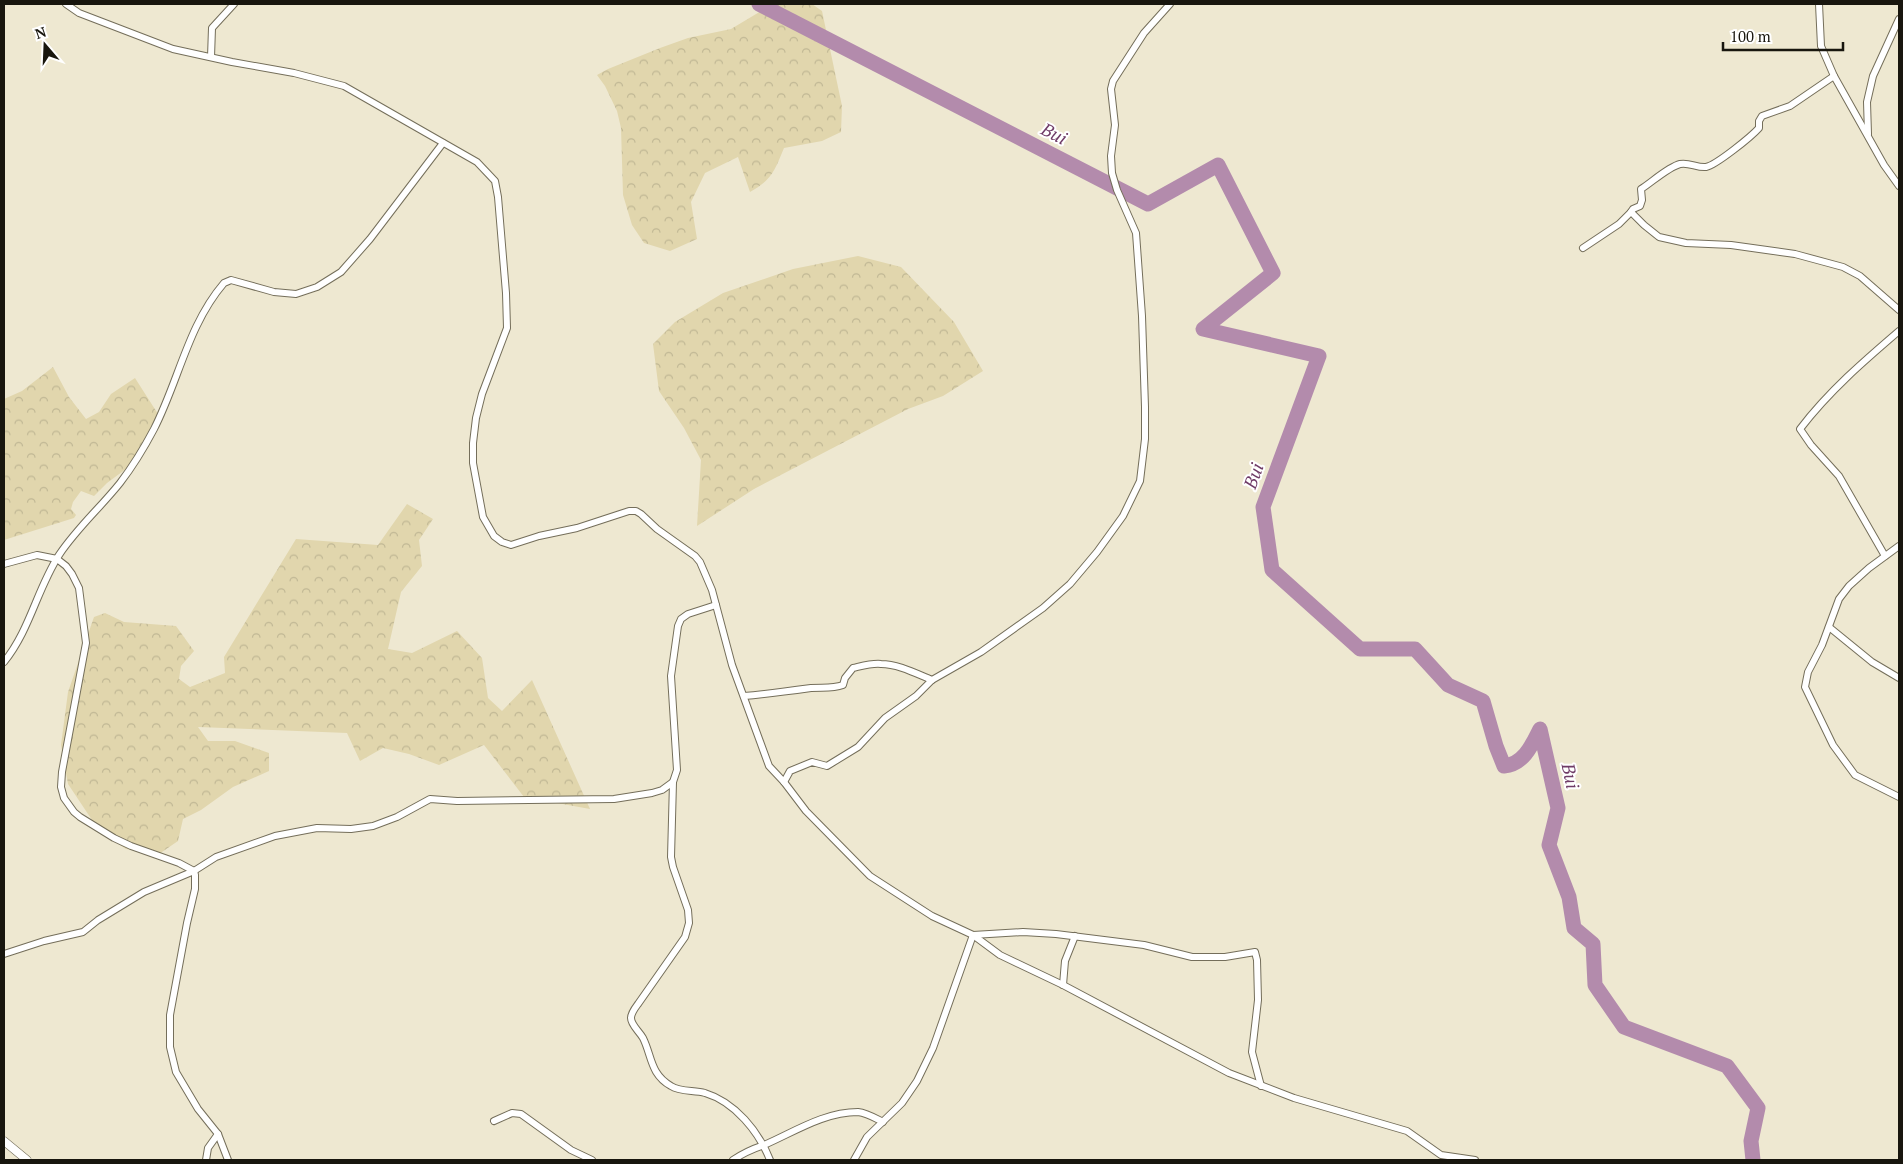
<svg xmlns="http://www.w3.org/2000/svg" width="1903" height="1164" viewBox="0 0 1903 1164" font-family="'PT Serif',serif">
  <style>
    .forest { fill: url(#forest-crowns) }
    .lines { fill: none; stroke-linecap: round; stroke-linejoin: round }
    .river { stroke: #b38bac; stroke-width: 15 }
    .minor-casing { stroke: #746e5a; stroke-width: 8 }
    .tertiary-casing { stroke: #746e5a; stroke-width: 9 }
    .minor { stroke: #fff; stroke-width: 6 }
    .tertiary { stroke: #fff; stroke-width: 8 }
    .labels { text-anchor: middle; stroke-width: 4; stroke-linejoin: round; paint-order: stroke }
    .water-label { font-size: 18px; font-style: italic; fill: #6f3b67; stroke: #fff }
  </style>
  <defs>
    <pattern id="forest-crowns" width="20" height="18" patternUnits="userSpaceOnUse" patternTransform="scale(1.25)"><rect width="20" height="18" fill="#e1d6ad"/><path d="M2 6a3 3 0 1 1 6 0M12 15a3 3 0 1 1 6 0" fill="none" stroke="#c0b794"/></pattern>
  </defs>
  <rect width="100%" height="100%" fill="#eee8d1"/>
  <g class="forest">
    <path d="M773,4H812L822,11L842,106L841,132L822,141L784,148C775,170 772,180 750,192L738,157L705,173L691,202L697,239L670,251L644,243L632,225L623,195L621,128L617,111L605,86L597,75L608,69L660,48L688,38L731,29Z"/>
    <polygon points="858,256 901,267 954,322 983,371 943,396 908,409 754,489 697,526 701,460 684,428 659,391 653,344 675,322 723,293 793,269"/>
    <polygon points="53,367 69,397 86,419 99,412 111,394 135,378 158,414 130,466 107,483 94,496 81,491 73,502 71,509 76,515 74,518 4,540 4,399 22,391"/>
    <polygon points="407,504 433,519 419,540 422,566 401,592 388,649 412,653 457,631 482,658 488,698 502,711 532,680 590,809 524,797 484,745 439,765 409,754 383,748 360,761 347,733 198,727 208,741 235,741 269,753 269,771 233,787 201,810 183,819 178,841 159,854 126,849 100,832 68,784 61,745 68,692 94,617 105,613 124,622 176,626 194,651 181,666 179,679 190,687 225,673 224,657 296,539 378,545"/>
  </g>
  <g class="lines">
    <path class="river" d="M759,4L1148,204L1218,165L1273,273L1203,329L1319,356L1263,507L1272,570L1360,649H1415L1448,685L1483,701L1496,746L1504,766C1524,764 1532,745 1540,729L1558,808L1549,845L1569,897L1574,928L1593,944L1595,985L1624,1027L1727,1066L1758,1108L1751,1141L1753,1160"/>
    <defs>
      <g id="minor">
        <polyline points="66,4 79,13 173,49 232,62 294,73 344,86 477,162 495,181 498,197 506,293 507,328 482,394 476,418 473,443 473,463 483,517 494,536 502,542 511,545 539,536 577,528 629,511 636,511 641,514 657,529 695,556 700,562 712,590 732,665 769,766 784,782 806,811 870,876 932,916 973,935 1000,955 1063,985 1229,1073 1294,1098 1407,1131 1441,1155 1475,1160"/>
        <polyline points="1819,4 1821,46 1834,76 1884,165 1899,186"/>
        <polyline points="211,57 212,28 234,4"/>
        <polyline points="1868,134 1867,102 1873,76 1899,19"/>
        <path d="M1631,212L1633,209L1640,206L1642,200L1641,189C1651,183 1668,167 1680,164C1689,162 1697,168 1706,167C1716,165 1751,137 1759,128V121L1762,116L1790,106L1834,76"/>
        <polyline points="1583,248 1619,224 1631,212 1644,225 1659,237 1686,243 1731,245 1795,254 1843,267 1860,276 1899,310"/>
        <polyline points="1899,546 1869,568 1849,586 1839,599 1822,645 1808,672 1805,687 1833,745 1855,775 1899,797"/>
        <path d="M1885,556L1839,476L1811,445L1800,429C1829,391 1864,361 1899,331"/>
        <polyline points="4,564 37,555 57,559 66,566 72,574 79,588 86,643 62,772 61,787 64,798 74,812 80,817 114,838 131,846 179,863 194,871 195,875 195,889 187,923 170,1015 170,1047 176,1072 198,1109 218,1134 228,1160"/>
        <polyline points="1829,627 1872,662 1899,678"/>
        <path d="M4,662C30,630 37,589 59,555C77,528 100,508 120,483C133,466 144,448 154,429C179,380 188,325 224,283L231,280L274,292L296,294L317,287L341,272L370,239L443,143"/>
        <path d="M744,696C767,694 789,691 811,688C822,687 832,689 843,685L845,678L853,668C862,666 872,663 881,664C898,664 917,674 932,680"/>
        <path d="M673,782L671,857L673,867L688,910L689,923L685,937L638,1004C635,1008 631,1013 631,1018C631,1025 639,1031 643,1038C652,1056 650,1074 671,1086C680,1092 694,1090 705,1093C735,1102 759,1132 770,1160"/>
        <polyline points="784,782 790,771 812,762 827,766 858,747 885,718 916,696 932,680 981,652 1043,608 1070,584 1097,552 1123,516 1140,481 1145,439 1145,407 1142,316 1136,233 1117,190 1112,173 1111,156 1115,125 1111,89 1113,81 1144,33 1170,4"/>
        <polyline points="4,954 44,941 83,932 98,920 144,892 194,871 216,857 275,836 317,828 351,829 373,826 397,817 430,799 457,801 614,799 652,793 662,790 673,782 677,770 671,676 678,626 681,619 688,614 716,605"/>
        <polyline points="1063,985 1065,961 1075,936"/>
        <polyline points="494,1121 512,1113 521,1114 571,1150 592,1160"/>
        <polyline points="206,1160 208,1148 218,1134"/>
        <path d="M733,1160C743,1153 752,1149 764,1145C794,1132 824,1112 858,1112C867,1113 875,1118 883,1122"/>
        <polyline points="854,1160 867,1137 902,1103 917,1081 933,1048 973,935 1023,932 1056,934 1144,945 1192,957 1225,957 1255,952 1257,960 1258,1000 1252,1052 1261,1086"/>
      </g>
      <polyline id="tertiary" points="4,1141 27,1160"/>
    </defs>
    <use href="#minor" class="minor-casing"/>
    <use href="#tertiary" class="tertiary-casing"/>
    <use href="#minor" class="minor"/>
    <use href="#tertiary" class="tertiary"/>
  </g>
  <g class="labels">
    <g class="water-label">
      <text transform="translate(1054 134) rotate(27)" y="6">Bui</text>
      <text transform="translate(1254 476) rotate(-70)" y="6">Bui</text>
      <text transform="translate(1570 776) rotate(78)" y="6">Bui</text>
    </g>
  </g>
  <rect width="1903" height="1164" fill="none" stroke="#18160e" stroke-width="10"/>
  <g transform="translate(45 45) rotate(341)" stroke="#ffffff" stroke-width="4" paint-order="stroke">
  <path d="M0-4L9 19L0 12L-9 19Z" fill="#18160e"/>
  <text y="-8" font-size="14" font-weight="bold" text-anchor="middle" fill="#18160e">N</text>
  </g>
  <path d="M1723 42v8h120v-8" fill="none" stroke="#18160e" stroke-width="2.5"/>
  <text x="1730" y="42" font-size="15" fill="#18160e" stroke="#ffffff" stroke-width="4" paint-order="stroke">100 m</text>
</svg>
